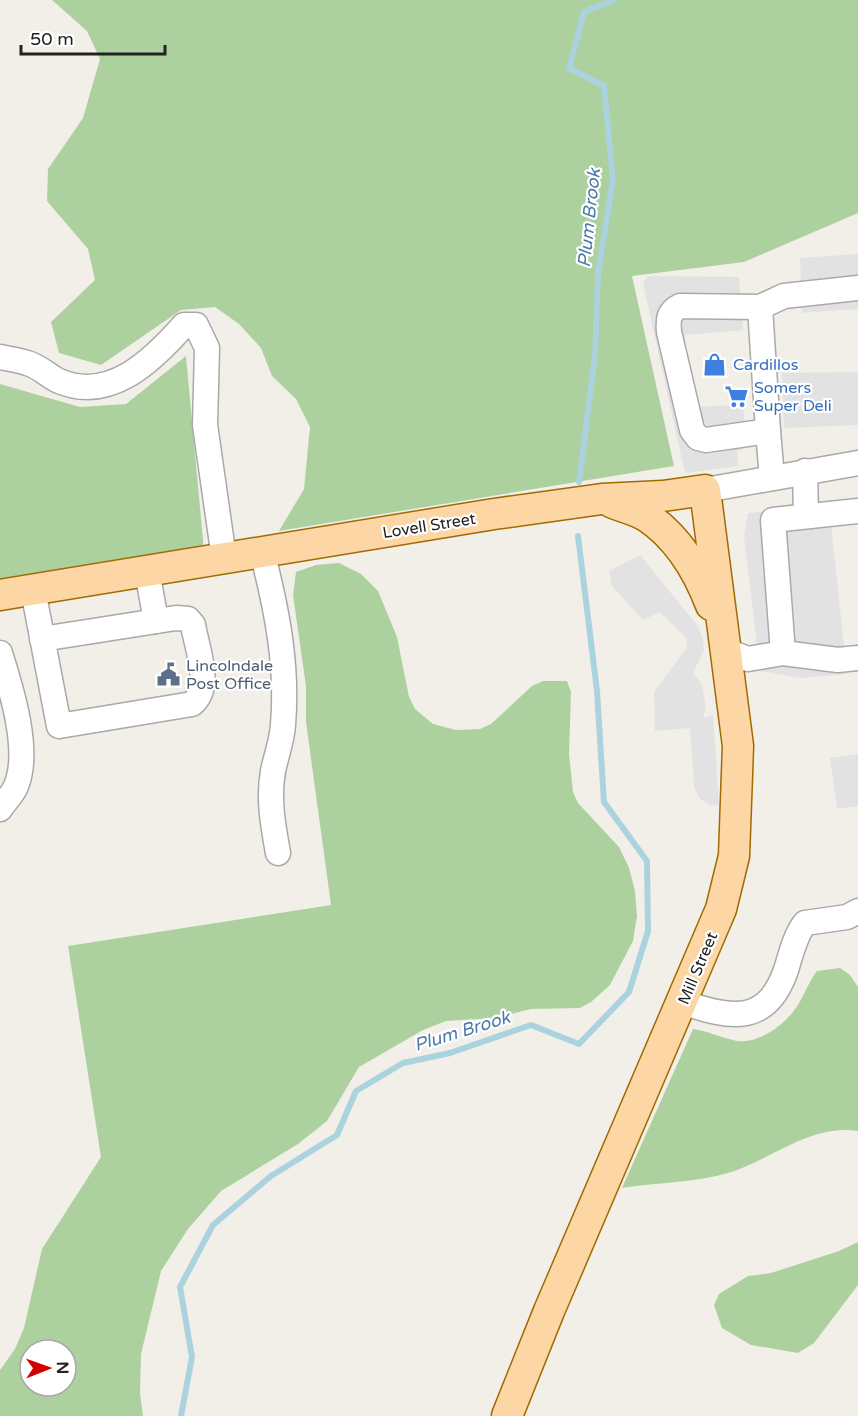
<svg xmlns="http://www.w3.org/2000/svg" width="858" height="1416" viewBox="0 0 858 1416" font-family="'Varela Round',sans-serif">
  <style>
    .forest { fill: #add19e; fill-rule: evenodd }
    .parking { fill: #e2e2e2 }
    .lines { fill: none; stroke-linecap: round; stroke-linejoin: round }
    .stream { stroke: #aad3df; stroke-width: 6 }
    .minor-casing { stroke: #a9a9a9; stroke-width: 27 }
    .major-casing { stroke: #a06b00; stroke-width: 33 }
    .minor { stroke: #fff; stroke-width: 24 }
    .major { stroke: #fcd6a4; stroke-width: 30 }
    .labels { text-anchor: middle; stroke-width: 4.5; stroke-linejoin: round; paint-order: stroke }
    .shop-label { font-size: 16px; fill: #366cbe; stroke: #fff; text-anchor: start }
    .street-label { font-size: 16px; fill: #222; stroke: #fff }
    .service-label { font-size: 16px; fill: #4e5e75; stroke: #fff; text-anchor: start }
    .water-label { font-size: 18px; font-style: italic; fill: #4a7aab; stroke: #fff }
  </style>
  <rect width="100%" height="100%" fill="#f2efe9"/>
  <g class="forest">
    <polygon points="52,0 858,0 858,213 744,262 632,276 674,466 279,531 304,489 310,427 296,399 272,376 261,348 239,324 215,307 181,310 101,365 59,353 51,322 95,280 88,249 47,201 48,169 83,118 100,59 87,31"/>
    <polygon points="186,356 204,551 0,582 0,384 80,407 126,404"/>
    <path d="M339,563L361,574L378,591L397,637L409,697L415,709L433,724L456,730L480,729L491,724L532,686L543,681H567L571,692L569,754L573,792L578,803L619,847L629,868L635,891L637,916L633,941L610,985L591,1002L580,1008L531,1009L495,1018L446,1021L423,1030L359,1067L327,1121L298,1144L221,1191L188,1229L161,1271L141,1354L140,1393L143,1416H0V1370L15,1349L24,1328L42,1249L101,1157L68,946L331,905L306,722V686L293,595L296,572L316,565ZM30,1350H66V1386H30Z"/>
    <path d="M840,968L850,975L858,987V1131C809,1124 772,1160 728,1173C698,1182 654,1183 622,1188L693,1029C708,1031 719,1037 733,1040C755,1046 780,1028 793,1012C803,1000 807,984 817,971Z"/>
    <polygon points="858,1242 858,1285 814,1343 798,1353 751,1345 722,1328 714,1305 719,1294 748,1276 771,1273 839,1251"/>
  </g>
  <g class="parking">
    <polygon points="858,254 858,309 802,313 800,258"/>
    <polygon points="648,276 739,277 743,330 685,335 689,407 743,405 747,448 737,451 738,466 685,473 643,283"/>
    <polygon points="858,372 858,425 784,428 782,373"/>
    <polygon points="829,506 847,674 801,678 760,671 744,536 748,513"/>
    <polygon points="640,555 696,624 703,638 704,650 693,673 702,685 706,708 703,718 713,715 719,805 711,806 700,799 694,787 690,728 655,731 654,692 686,649 687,639 660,612 643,620 612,586 609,571"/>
    <polygon points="858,754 858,806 837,809 830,758"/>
  </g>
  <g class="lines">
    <g class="stream">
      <polyline points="579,482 595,354 598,273 613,180 604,86 569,68 584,12 614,0"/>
      <polyline points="181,1416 192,1357 180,1287 213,1225 271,1176 337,1135 356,1091 403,1063 450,1053 531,1025 579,1044 629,992 648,931 647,861 604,802 597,691 578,536"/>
    </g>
    <defs>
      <g id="minor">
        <polyline points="760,307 768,431"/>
        <path d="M0,357C9,359 19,360 27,363C39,366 48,376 59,381C110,403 153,360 184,325H196L207,348L205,425L224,558"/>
        <polyline points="805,471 806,516"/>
        <path d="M772,478L768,431L706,440L698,438L692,430L669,332C668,320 668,312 680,306L760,307L784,296L858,288"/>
        <polyline points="705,490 858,463"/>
        <polyline points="858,511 773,520 783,653 838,660 858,658"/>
        <path d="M262,552C277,610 288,666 283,725C282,741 276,756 273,771C268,799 273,825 278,853"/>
        <polyline points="147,571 156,621"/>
        <path d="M33,590L59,726L192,704C213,687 197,649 193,625L188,619L176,618L42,639"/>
        <polyline points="727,651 748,659 783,653"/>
        <path d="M0,653C11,688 31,751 16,786C13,794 5,801 0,809"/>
        <path d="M682,1002C732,1019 768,1026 787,967C791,953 796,934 805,923L847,917L858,911"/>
      </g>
      <g id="major">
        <path d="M611,502C622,507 636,510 646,516C678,537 698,571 711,605"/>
        <polyline points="0,595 494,514 602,499 663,496 705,490 738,746 734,856 721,909 549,1311 507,1416"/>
      </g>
    </defs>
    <use href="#minor" class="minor-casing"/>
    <use href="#major" class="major-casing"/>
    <use href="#minor" class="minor"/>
    <use href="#major" class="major"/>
  </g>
  <defs>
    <symbol id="shop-bare" viewBox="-9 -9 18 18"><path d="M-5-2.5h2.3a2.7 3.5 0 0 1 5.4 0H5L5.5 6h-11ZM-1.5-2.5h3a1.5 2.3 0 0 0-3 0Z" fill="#3f7fe0" stroke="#fff" stroke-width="2.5" paint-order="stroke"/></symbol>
    <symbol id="supermarket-bare" viewBox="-9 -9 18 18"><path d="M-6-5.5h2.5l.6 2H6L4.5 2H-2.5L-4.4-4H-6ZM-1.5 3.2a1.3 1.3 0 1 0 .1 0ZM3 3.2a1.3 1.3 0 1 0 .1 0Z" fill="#3f7fe0" stroke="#fff" stroke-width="2.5" paint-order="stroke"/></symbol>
    <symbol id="civic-bare" viewBox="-9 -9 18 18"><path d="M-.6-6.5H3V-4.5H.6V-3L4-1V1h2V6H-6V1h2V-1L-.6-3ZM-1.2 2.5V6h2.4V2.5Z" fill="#5c6f8a" stroke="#fff" stroke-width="2.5" paint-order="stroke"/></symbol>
  </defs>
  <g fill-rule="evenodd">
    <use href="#shop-bare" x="698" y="348" width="33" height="33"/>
    <use href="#supermarket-bare" x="720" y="380" width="33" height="33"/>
    <use href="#civic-bare" x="152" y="658" width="33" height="33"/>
  </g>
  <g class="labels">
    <g class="shop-label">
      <text x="733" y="370">Cardillos</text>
      <text x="754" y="393">Somers<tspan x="754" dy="18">Super Deli</tspan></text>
    </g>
    <g class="street-label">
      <text transform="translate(429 525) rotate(-9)" y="6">Lovell Street</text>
      <text transform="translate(697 968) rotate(-67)" y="6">Mill Street</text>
    </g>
    <g class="service-label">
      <text x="186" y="671">Lincolndale<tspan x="186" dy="18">Post Office</tspan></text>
    </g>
    <g class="water-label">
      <text transform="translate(589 218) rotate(-84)" y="6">Plum Brook</text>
      <text transform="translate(462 1031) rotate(-17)" y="6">Plum Brook</text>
    </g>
  </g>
  <g transform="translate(48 1368) rotate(89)"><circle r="28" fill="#ffffff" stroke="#a7a7a7" stroke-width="1.5"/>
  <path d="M0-4.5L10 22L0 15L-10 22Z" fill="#d40000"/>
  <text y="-9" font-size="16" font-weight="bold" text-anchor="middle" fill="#222222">N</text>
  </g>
  <path d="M21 45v9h144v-9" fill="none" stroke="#222222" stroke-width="3"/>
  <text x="30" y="45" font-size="18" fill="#222222" stroke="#ffffff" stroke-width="4.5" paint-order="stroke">50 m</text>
</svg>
